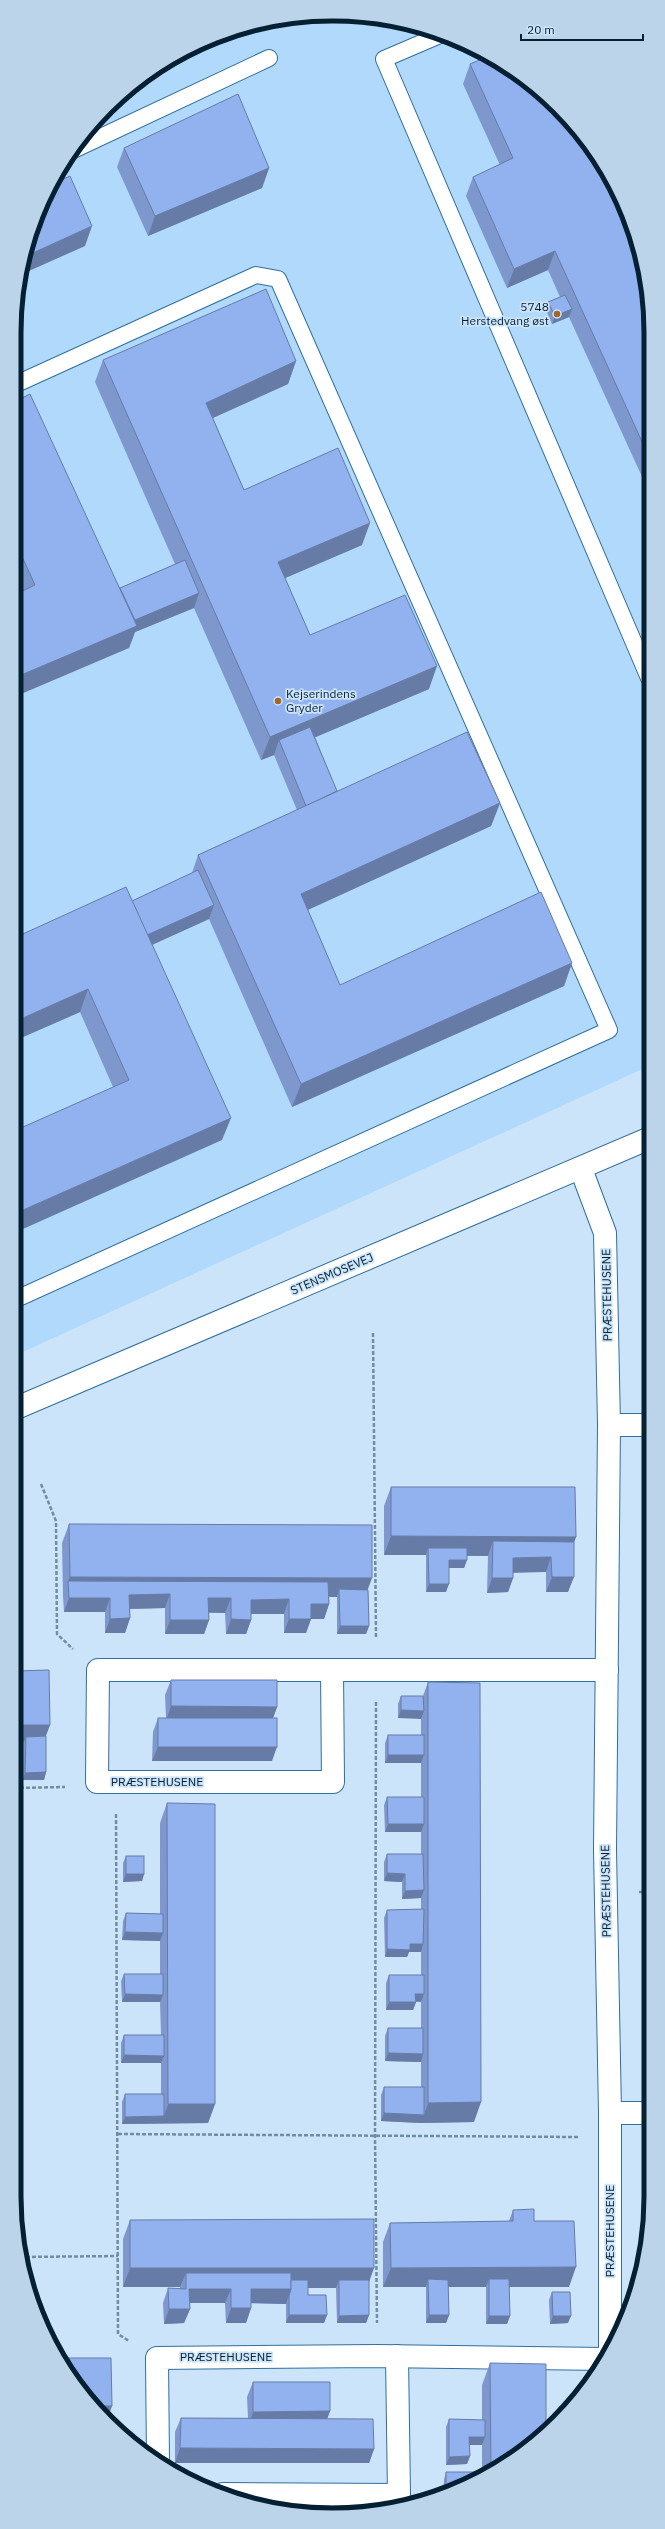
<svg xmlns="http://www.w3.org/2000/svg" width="665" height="2529" viewBox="0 0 665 2529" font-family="'IBM Plex Sans',sans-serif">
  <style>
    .built { fill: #b0d9fc }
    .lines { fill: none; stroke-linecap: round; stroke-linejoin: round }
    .service-casing { stroke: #306f9f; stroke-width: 18 }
    .minor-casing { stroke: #306f9f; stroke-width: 24 }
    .tertiary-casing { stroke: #306f9f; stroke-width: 24 }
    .path { stroke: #728ca0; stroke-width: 2.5; stroke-dasharray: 4 2; stroke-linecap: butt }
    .service { stroke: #fff; stroke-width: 16 }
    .minor { stroke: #fff; stroke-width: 22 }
    .tertiary { stroke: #fff; stroke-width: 22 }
    .wall { fill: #7e98ce }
    .shaded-wall { fill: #667ca7 }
    .building { fill: #92b1ef; stroke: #667ca7 }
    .poi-dot { fill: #a16727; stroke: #cbe4f9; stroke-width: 1.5 }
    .labels { text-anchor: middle; stroke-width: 3.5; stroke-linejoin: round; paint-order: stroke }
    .poi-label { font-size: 12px; fill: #052033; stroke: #cbe4f9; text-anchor: end }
    .street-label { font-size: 12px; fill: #052033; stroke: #cbe4f9 }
    .rim { fill: none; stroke: #052033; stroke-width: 5 }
  </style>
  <rect width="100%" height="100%" fill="#cbe4f9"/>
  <polygon class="built" points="332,14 394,20 474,47 558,107 648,291 649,1066 14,1356 14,333 20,271 38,211 68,156 107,107 155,68 210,38 270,20"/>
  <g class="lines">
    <defs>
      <g id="service">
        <polyline points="440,35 384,59 649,678"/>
        <polyline points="71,151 269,58"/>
        <polyline points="14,385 256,275 278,279 609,1030 14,1300"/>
      </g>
      <g id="minor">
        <polyline points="581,1169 605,1233 609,1425 605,1850 610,2113 610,2350"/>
        <polyline points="609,1425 650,1425"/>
        <polyline points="332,1671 333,1782 97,1782 98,1670 607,1670"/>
        <polyline points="610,2113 651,2113"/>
        <polyline points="158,2461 157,2358 377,2356 606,2359"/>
        <polyline points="223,2494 399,2495 397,2356"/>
      </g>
      <polyline id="tertiary" points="14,1409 650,1138"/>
    </defs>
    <use href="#service" class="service-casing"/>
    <use href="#minor" class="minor-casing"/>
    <use href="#tertiary" class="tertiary-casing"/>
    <g class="path">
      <polyline points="373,1333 376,1637"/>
      <polyline points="41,1484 56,1521 57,1634 73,1649"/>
      <polyline points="376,1702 375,2136 377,2323"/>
      <polyline points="14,1788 65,1787"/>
      <polyline points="116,1814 118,2334 129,2341"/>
      <polyline points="639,1892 651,1892"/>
      <polyline points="118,2134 578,2137"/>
      <polyline points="20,2257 118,2256"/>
    </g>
    <use href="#service" class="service"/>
    <use href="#minor" class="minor"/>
    <use href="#tertiary" class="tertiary"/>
  </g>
  <g class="wall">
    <polygon points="470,64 648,291 649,492 569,317 552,324 546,310 548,302 560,297 548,270 507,288 466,196 473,177 500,165 463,84"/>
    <polygon points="124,148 269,168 262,188 148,236 117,167"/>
    <polygon points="103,360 296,361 288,384 213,418 244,490 362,545 285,578 310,635 429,689 315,737 337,791 500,803 491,826 308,910 340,985 572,963 564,986 292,1107 209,919 152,945 222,1140 113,1087 80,1012 14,1041 132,901 192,873 198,855 297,810 274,755 261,760 194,608 135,632 129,648 19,592 14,580 14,402 120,588 175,564 95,382"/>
    <polygon points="650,1306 650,1363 647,1363 647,1313"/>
    <polygon points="391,1487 576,1537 574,1542 568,1592 546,1592 546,1572 513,1572 513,1578 508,1592 487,1593 488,1556 467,1556 467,1560 464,1568 449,1568 446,1592 426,1592 426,1555 384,1555 384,1506"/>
    <polygon points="69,1524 368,1590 369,1626 366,1634 337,1634 337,1597 329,1597 329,1604 324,1619 311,1619 306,1633 284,1633 284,1614 251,1614 251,1620 246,1634 226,1634 225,1613 209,1613 209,1620 204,1634 165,1634 165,1608 130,1609 130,1618 125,1633 105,1633 105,1612 64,1612 63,1596 62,1543"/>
    <polygon points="14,1671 46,1736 46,1772 44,1780 22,1780 23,1744 14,1744"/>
    <polygon points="171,1680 277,1707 273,1718 272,1761 152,1761 153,1732 158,1718 166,1718 165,1695"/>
    <polygon points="428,1682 474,2122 421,2123 381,2121 381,2095 384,2087 421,2087 421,2061 421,2062 385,2061 385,2036 388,2028 421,2028 421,2001 416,2002 413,2010 386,2010 386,1983 389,1975 421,1975 421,1951 421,1952 409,1952 407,1957 385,1957 384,1918 387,1910 421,1909 421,1898 402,1899 402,1882 384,1881 384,1862 387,1854 421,1854 421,1832 385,1832 384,1805 387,1797 421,1797 421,1763 385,1763 385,1743 388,1735 421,1735 421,1718 398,1718 398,1704 401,1696 423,1696"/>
    <polygon points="167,1803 215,2104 208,2123 122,2124 122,2102 125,2094 161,2094 161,2063 121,2063 121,2043 124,2035 161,2035 160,2002 122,2002 121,1981 124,1974 160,1974 160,1941 122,1940 123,1921 126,1913 160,1914 160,1823"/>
    <polygon points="126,1856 144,1874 142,1881 123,1882 123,1863"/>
    <polygon points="651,1986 651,2044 648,2044 647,1995"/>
    <polygon points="513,2210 534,2221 569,2287 509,2287 510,2316 507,2324 486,2324 486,2287 448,2287 449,2315 446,2323 426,2323 426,2287 383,2287 383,2242 390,2223 509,2221"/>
    <polygon points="130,2220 369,2280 369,2315 366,2323 337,2323 336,2288 308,2288 308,2295 327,2315 324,2323 286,2323 286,2304 251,2303 251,2308 246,2323 226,2323 225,2303 190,2303 190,2309 184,2323 164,2324 163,2303 168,2288 180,2288 180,2287 123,2287 123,2239"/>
    <polygon points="552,2292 568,2323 550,2324 549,2300"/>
    <polygon points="490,2363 526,2449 473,2482 443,2493 444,2480 446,2472 482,2472 482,2445 469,2445 470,2456 467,2464 446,2465 446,2427 449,2419 482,2420 482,2385"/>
    <polygon points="253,2382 330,2411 327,2419 374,2449 369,2463 175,2463 175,2432 181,2418 248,2418 247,2397"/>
  </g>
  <g class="shaded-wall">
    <polygon points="151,71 145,87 116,100"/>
    <polygon points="269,168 262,188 148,236 155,216"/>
    <polygon points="92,226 85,246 20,275 20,271 24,257"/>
    <polygon points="555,251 548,270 507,288 514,269"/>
    <polygon points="572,309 569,317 552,324 555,316"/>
    <polygon points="296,361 288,384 197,425 206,403"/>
    <polygon points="370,523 362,545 269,585 278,562"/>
    <polygon points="199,593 194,608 135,632 129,648 14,697 14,678 129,622"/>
    <polygon points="437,666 429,689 283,751 279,740 274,755 261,760 270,737"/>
    <polygon points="500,803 491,826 292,917 301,894"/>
    <polygon points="214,905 209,919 136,952 142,937"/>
    <polygon points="572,963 564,986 292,1107 301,1084"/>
    <polygon points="88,989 80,1012 14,1041 14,1022"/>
    <polygon points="231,1118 222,1140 14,1233 14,1214"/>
    <polygon points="650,1356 650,1363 647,1363"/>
    <polygon points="391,1536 576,1537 569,1557 493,1541 488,1556 428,1555 428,1548 426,1555 384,1555"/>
    <polygon points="551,1557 546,1572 507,1573 513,1558"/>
    <polygon points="449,1560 467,1560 464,1568 446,1568"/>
    <polygon points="70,1577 372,1578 365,1597 339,1589 337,1597 170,1596 170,1594 165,1608 124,1609 129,1596 68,1581"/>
    <polygon points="552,1577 574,1577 568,1592 546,1592"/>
    <polygon points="492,1578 513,1578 508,1592 487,1593"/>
    <polygon points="429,1584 449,1584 446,1592 426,1592"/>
    <polygon points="69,1598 110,1598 105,1612 64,1612"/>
    <polygon points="208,1598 231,1598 225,1613 203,1612"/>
    <polygon points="289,1599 284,1614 245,1614 251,1600"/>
    <polygon points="311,1604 329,1604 324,1619 311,1619 306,1633 284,1633 289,1619"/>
    <polygon points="130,1618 125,1633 105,1633 110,1619"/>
    <polygon points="231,1619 251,1620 246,1634 226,1634"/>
    <polygon points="170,1620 209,1620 204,1634 165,1634"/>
    <polygon points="340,1626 369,1626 366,1634 337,1634"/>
    <polygon points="171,1706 277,1707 272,1721 166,1721"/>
    <polygon points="401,1710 424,1711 421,1719 398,1718"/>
    <polygon points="14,1725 50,1725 43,1744 26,1737 23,1744 14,1744"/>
    <polygon points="158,1747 277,1747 272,1761 152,1761"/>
    <polygon points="388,1755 424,1755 421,1763 385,1763"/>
    <polygon points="46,1772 44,1780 22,1780 25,1773"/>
    <polygon points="388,1824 424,1824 421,1832 385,1832"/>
    <polygon points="387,1873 405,1874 402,1882 384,1881"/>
    <polygon points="126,1874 144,1874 142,1881 123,1882"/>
    <polygon points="424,1890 421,1898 402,1899 405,1891"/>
    <polygon points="125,1932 163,1933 160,1941 122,1940"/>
    <polygon points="410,1944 423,1944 421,1952 409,1952 407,1957 385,1957 387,1949"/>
    <polygon points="125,1994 163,1995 160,2002 122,2002"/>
    <polygon points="415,1994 424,1994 421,2002 413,2001"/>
    <polygon points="389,2002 416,2002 413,2010 386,2010"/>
    <polygon points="651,2037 651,2044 648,2044"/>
    <polygon points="388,2053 423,2054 421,2062 385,2061"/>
    <polygon points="124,2055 164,2056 161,2063 121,2063"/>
    <polygon points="481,2102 474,2122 421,2123 381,2121 384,2113 424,2115 428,2103"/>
    <polygon points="168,2104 215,2104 208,2123 122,2124 125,2117 164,2116"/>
    <polygon points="576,2267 569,2287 489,2287 489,2279 486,2287 429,2287 428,2279 426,2287 383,2287 391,2268"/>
    <polygon points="130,2268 374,2268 367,2288 339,2280 336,2288 289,2288 186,2273 180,2287 123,2287"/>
    <polygon points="189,2289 231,2289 225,2303 184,2303"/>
    <polygon points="251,2289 291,2289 286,2304 246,2303"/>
    <polygon points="231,2308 251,2308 246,2323 226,2323"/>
    <polygon points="169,2309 190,2309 184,2323 164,2324"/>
    <polygon points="289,2315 327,2315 324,2323 286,2323"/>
    <polygon points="369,2315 366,2323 337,2323 339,2316"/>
    <polygon points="429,2315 449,2315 446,2323 426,2323"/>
    <polygon points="489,2316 510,2316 507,2324 486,2324"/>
    <polygon points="553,2316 571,2316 568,2323 550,2324"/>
    <polygon points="93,2406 112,2406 107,2420"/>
    <polygon points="330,2411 325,2425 248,2427 253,2412"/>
    <polygon points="469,2437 485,2437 482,2445 466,2445"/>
    <polygon points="180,2448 374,2449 369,2463 175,2463"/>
    <polygon points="470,2456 467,2464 446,2465 449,2457"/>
  </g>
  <g class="building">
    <polygon points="487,57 558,107 618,192 648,291 649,457 555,251 514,269 473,177 513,158 470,64"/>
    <polygon points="238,94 269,168 155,216 124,148"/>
    <polygon points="70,176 92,226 24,257 38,211 52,184"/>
    <polygon points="266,289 296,361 206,403 244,490 338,448 370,523 278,562 310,635 405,595 437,666 270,737 103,360"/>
    <polygon points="565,295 572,309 555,316 548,302"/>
    <polygon points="30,394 137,626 14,678 14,595 35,585 14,539 14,402"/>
    <polygon points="185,560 199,593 135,620 120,588"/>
    <polygon points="310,727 337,791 306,806 279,740"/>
    <polygon points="467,732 500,803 301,894 340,985 541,892 572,963 301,1084 198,855"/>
    <polygon points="198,870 214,905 147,935 132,901"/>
    <polygon points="126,887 231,1118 14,1214 14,1131 129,1080 88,989 14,1022 14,938"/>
    <polygon points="391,1487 575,1487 576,1537 391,1536"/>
    <polygon points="69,1524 372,1525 372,1578 70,1577"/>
    <polygon points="493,1541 574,1542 574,1577 552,1577 551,1557 513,1558 513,1578 492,1578"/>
    <polygon points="428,1548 467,1548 467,1560 449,1560 449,1584 429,1584"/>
    <polygon points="68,1581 328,1582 329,1604 311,1604 311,1619 289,1619 289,1599 251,1600 251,1620 231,1619 231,1598 208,1598 209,1620 170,1620 170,1594 129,1595 130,1618 110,1619 110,1598 69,1598"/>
    <polygon points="339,1589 368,1590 369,1626 340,1626"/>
    <polygon points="49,1670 50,1725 14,1725 14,1671"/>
    <polygon points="171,1680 277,1680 277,1707 171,1706"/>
    <polygon points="428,1682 480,1683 481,2102 428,2103"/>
    <polygon points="401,1696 423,1696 424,1711 401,1710"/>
    <rect x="158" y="1718" width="119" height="29"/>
    <rect x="388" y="1735" width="36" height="20"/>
    <polygon points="46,1736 46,1772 25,1773 26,1737"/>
    <polygon points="387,1797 424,1797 424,1824 388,1824"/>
    <polygon points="167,1803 215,1804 215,2104 168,2104"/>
    <polygon points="387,1854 423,1854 424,1890 405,1891 405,1874 387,1873"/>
    <rect x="126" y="1856" width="18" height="18"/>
    <polygon points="424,1909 423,1944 410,1944 410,1950 387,1949 387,1910"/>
    <polygon points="126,1913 163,1914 163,1933 125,1932"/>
    <polygon points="124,1974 163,1974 163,1995 125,1994"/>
    <polygon points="389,1975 424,1975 424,1994 415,1994 416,2002 389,2002"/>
    <polygon points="388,2028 423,2028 423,2054 388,2053"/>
    <polygon points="124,2035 164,2035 164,2056 124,2055"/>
    <polygon points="384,2087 424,2087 424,2115 384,2113"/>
    <polygon points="125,2094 164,2094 164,2116 125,2117"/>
    <polygon points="534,2209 534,2221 574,2221 576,2267 391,2268 390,2223 513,2221 513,2210"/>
    <polygon points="374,2219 374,2268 130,2268 130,2220"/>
    <polygon points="186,2273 291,2273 291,2289 251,2289 251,2308 231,2308 231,2289 189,2289 190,2309 169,2309 168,2288 186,2289"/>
    <polygon points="428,2279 448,2280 449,2315 429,2315"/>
    <polygon points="489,2279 509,2279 510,2316 489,2316"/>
    <polygon points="291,2280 308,2280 308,2295 326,2295 327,2315 289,2315 289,2296 291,2289"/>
    <polygon points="339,2280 369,2280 369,2315 339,2316"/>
    <polygon points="552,2292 570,2292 571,2316 553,2316"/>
    <polygon points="63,2358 111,2358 112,2406 93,2406"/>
    <polygon points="490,2363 546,2364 546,2431 526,2449 491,2471"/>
    <polygon points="253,2382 330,2382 330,2411 253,2412"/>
    <polygon points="181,2418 373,2419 374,2449 180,2448"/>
    <polygon points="449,2419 485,2420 485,2437 469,2437 470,2456 449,2457"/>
    <polygon points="446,2472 485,2472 485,2475 473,2482 446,2492"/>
  </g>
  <g class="poi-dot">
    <circle cx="557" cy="314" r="4"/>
    <circle cx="278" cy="701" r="4"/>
  </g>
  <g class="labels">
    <g class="poi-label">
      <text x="549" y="311">5748<tspan x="549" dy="14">Herstedvang øst</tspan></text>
      <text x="286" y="698" text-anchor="start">Kejserindens<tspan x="286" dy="14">Gryder</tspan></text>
    </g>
    <g class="street-label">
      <text transform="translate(332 1274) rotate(-23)" y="4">STENSMOSEVEJ</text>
      <text transform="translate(607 1295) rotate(-91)" y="4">PRÆSTEHUSENE</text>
      <text x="157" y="1786">PRÆSTEHUSENE</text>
      <text transform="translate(606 1891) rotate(-91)" y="4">PRÆSTEHUSENE</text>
      <text transform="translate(610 2231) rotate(-90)" y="4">PRÆSTEHUSENE</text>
      <text x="226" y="2361">PRÆSTEHUSENE</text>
    </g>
  </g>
  <path d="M0 0H665V2529H0ZM332 21H333A311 311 0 0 1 644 332V2197A311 311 0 0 1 333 2508H332A311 311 0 0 1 21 2197V332A311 311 0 0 1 332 21Z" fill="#bbd4e9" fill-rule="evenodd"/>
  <path class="rim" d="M332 21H333A311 311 0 0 1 644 332V2197A311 311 0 0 1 333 2508H332A311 311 0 0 1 21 2197V332A311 311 0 0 1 332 21Z"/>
  <path d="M521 34v6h122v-6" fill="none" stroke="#052033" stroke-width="2"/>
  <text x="527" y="34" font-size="12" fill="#052033" stroke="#cbe4f9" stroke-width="3" paint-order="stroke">20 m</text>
</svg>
